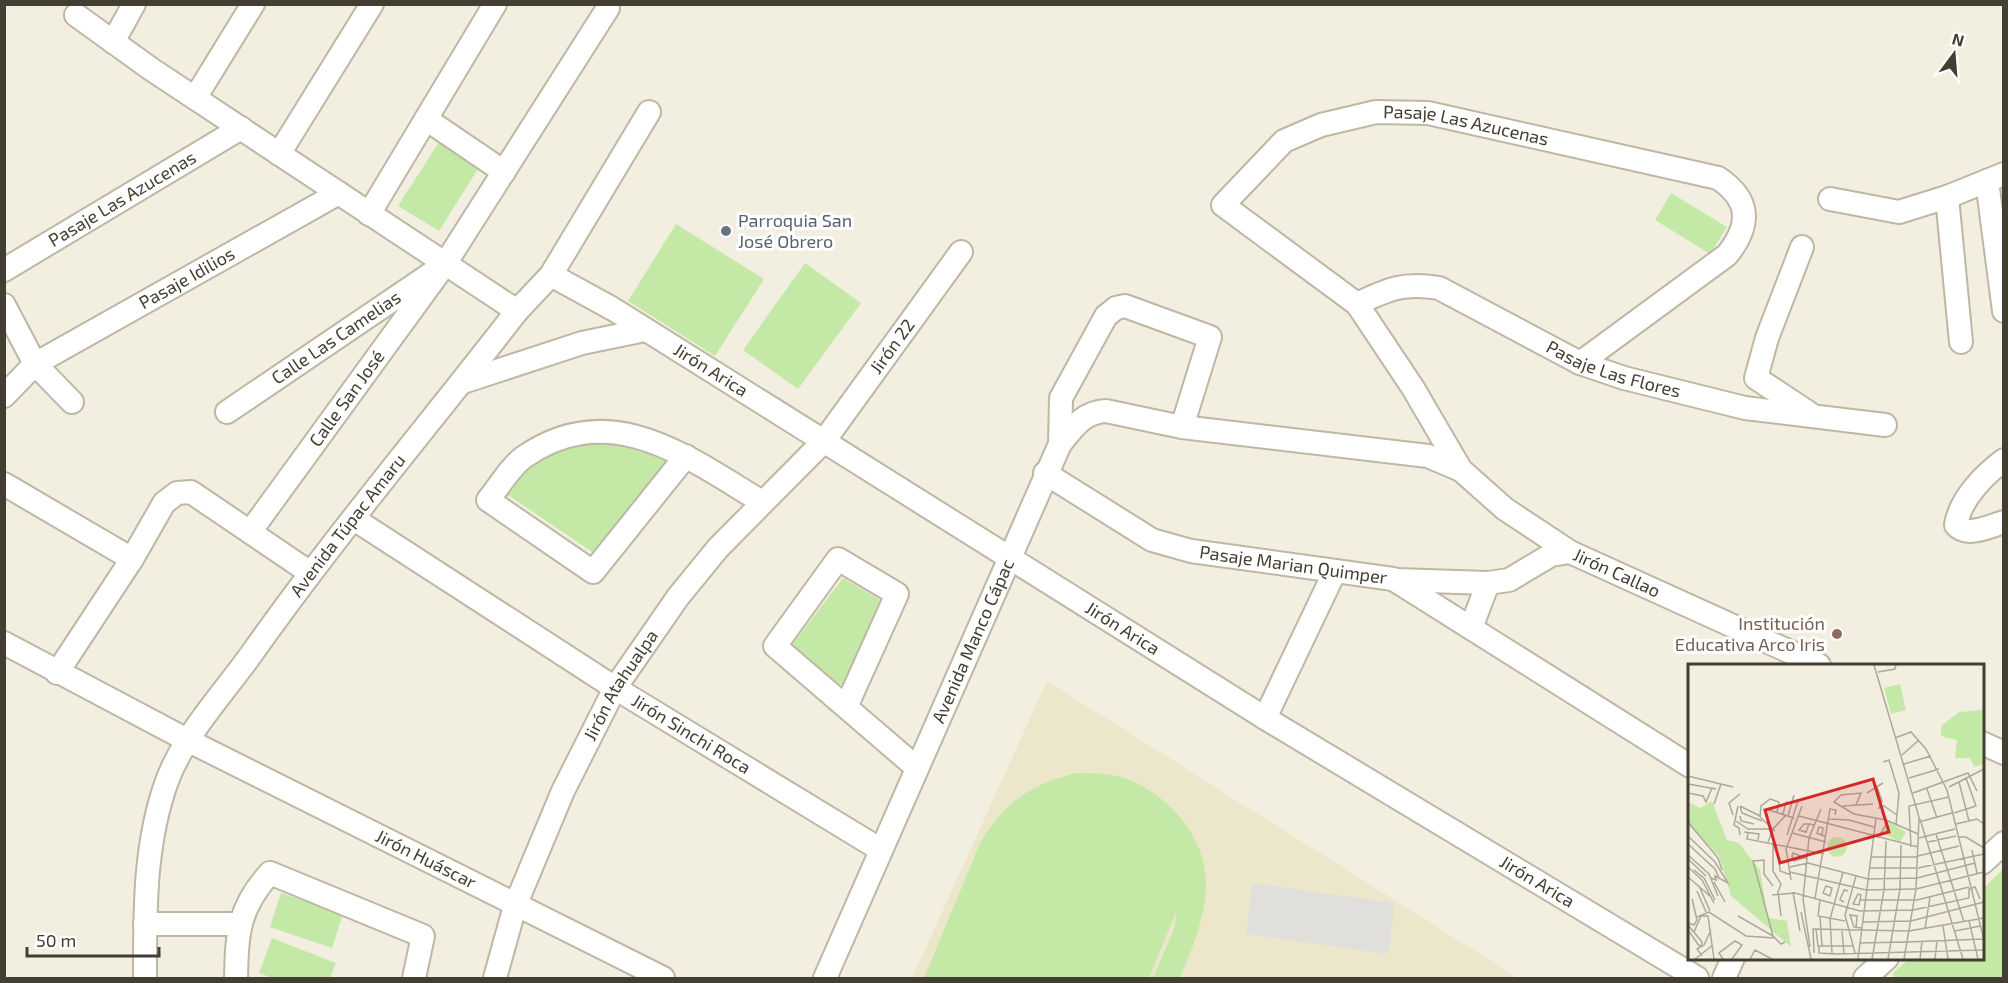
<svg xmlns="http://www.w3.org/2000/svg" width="2008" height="983" viewBox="0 0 2008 983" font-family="'Exo 2',sans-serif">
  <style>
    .education { fill: #ece6ca }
    .green { fill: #c4e9a7 }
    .parking { fill: #e1dfdb }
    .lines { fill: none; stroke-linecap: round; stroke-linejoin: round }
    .minor-casing { stroke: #bdb7a4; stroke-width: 26 }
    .minor { stroke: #fff; stroke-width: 22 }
    .worship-dot { fill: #6b7280; stroke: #fff; stroke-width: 2 }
    .education-dot { fill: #8d6e63; stroke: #fff; stroke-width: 2 }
    .labels { text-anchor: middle; stroke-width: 6; stroke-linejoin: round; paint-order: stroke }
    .street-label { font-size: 18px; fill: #433e32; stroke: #fff }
    .worship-label { font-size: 18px; fill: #5b616d; stroke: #fff; text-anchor: start }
    .education-label { font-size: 18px; fill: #785e54; stroke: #fff; text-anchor: end }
    .inset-road { fill: none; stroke: #aca89b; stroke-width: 1.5 }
    .view { fill: #d62828; fill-opacity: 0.15; stroke: #d62828; stroke-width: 3 }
    .inset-edge { fill: none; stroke: #433e32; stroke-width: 3 }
  </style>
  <rect width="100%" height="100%" fill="#f2efe1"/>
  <polygon class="education" points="1047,681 1518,978 912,978"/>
  <g class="green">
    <polygon points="441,139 481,164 439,231 398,206"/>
    <polygon points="1671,193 1727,227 1710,254 1655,220"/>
    <polygon points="676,224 764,279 715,356 628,301"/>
    <polygon points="805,263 861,303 798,389 743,350"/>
    <polygon points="605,438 654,447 677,462 595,554 505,493 527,467 574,445"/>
    <polygon points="843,578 880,600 846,688 788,650"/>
    <path d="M1076,773C1089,773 1104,773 1117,776C1164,788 1208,837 1206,886C1205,919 1192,949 1180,978H1153L1174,929L1177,910L1149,978H924L981,841C1006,801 1030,785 1076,773Z"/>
    <polygon points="2003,869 2003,978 1896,978 1892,974 1910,958 1982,958 1983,889"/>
    <polygon points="281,893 343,914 332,948 270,927"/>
    <polygon points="272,938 336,963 330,978 272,978 259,973"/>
  </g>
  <polygon class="parking" points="1253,883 1395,903 1388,954 1246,934"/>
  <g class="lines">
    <defs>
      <g id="minor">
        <polyline points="76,15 151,69 517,311"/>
        <polyline points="113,42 134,4"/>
        <polyline points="195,98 253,4"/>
        <polyline points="426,119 504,172"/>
        <polyline points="279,154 372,4"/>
        <polyline points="1987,181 2004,311"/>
        <polyline points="1947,197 1961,342"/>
        <polyline points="1830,199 1899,212 1947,197 2004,174"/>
        <polyline points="369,214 495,4"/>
        <polyline points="1802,247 1767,338 1756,378 1809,413"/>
        <path id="s1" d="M4,270L241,128"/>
        <path id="s2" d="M551,275L613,309L1265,718L1697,978"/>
        <path id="s3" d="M1357,304C1388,289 1404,282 1439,288L1580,363L1624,378L1745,408L1885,425"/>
        <polyline points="4,305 35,364 72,402"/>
        <polyline points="463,382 582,343 645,330"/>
        <path id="s4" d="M4,396L35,364L339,193"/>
        <path id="s5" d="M227,412L432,273"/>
        <path id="s6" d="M1060,444C1073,428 1083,412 1106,411L1182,427L1428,456L1461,470L1505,509L1570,552L1819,665"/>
        <path d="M686,456L593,572L488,500C499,487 510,467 524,457C611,397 687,457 762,502"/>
        <path d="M2004,460C1984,475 1960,499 1956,525C1967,538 1990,526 2004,522"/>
        <path id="s7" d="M1461,470L1413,388L1357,304L1223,205L1284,141L1321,125L1376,112L1428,113L1718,178C1751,200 1751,225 1727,255L1580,363"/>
        <path id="s8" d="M1045,473L1152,540L1191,551L1393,579L1690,766"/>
        <polyline points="4,484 132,559"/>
        <path id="s9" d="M354,519L615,688L881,850"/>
        <path id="s10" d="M250,532L445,264L608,8"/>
        <polyline points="1396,580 1488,583 1509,580 1551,555 1570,552"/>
        <polyline points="1471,628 1488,583"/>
        <path id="s11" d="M4,643L189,741L663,978"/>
        <polyline points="57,673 132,559 164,503 177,493 191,492 309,572"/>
        <polyline points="846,707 897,594 838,559 775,646 917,768"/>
        <polyline points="1265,718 1335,571"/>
        <polyline points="1982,743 2004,753"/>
        <polyline points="1982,863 2004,843"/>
        <polyline points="145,924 238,924"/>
        <path id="s12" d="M145,978C145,912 144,844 167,781C184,735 222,695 250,656C334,537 428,426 517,311L551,275L649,112"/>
        <path d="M236,978C237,934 238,908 270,873L423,936L414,978"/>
        <path id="s13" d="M495,978L515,906L563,791L615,688L678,597L718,548L824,441L961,252"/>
        <path id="s14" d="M825,978L1060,444L1061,398L1106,316L1116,308L1125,306L1210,337L1182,427"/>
        <polyline points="1724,978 1733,958"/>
        <polyline points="1865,978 1887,958"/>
      </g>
    </defs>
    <use href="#minor" class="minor-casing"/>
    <use href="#minor" class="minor"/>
  </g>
  <circle class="worship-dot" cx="726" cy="231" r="6"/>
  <circle class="education-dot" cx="1837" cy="634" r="6"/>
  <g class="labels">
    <g class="street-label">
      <text dy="6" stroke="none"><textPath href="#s7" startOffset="639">Pasaje Las Azucenas</textPath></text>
      <text dy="6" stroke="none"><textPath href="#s1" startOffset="138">Pasaje Las Azucenas</textPath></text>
      <text dy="6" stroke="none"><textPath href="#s4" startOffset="219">Pasaje Idilios</textPath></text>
      <text dy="6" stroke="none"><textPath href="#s5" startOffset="132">Calle Las Camelias</textPath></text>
      <text dy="6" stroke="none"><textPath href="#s13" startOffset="756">Jirón 22</textPath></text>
      <text dy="6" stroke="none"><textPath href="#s3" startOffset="279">Pasaje Las Flores</textPath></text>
      <text dy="6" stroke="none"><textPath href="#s2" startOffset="186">Jirón Arica</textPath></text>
      <text dy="6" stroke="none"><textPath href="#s10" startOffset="165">Calle San José</textPath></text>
      <text dy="6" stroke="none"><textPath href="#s12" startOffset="513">Avenida Túpac Amaru</textPath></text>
      <text dy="6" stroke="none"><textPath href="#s8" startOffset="270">Pasaje Marian Quimper</textPath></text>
      <text dy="6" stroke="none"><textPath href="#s6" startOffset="608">Jirón Callao</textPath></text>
      <text dy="6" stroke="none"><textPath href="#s2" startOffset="672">Jirón Arica</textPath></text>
      <text dy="6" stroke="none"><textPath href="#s14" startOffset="368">Avenida Manco Cápac</textPath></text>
      <text dy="6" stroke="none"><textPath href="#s13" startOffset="320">Jirón Atahualpa</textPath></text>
      <text dy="6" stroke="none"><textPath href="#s9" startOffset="400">Jirón Sinchi Roca</textPath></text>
      <text dy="6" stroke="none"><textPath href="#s11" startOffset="474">Jirón Huáscar</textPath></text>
      <text dy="6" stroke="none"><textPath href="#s2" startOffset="1158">Jirón Arica</textPath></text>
    </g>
    <g class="worship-label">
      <text x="738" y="227">Parroquia San<tspan x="738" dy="21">José Obrero</tspan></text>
    </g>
    <g class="education-label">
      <text x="1825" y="630">Institución<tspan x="1825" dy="21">Educativa Arco Iris</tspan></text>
    </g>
  </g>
  <g transform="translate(1688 664)">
    <rect width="296" height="296" fill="#f2efe1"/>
    <path d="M212,20L218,46L203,50L196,24ZM295,46V100L286,103L282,94H267L269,76L253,72V66L254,61L271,48ZM24,137L39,176L51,179L72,206L80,254L99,257L103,283L43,232L31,192L0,161V138L12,144ZM201,158L218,168L212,178L194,169ZM139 183a10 10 0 1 1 20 0a10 10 0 1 1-20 0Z" fill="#c4e9a7"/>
    <path class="inset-road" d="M186,1L231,153L228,225L216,295M190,8L207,5L208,1M207,74L223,68L238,85M238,85L259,126L296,276M214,91L231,76M195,98L201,96L211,129L208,161M216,100L243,92M0,112L45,123M221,114L251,105M271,118L281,157M0,120L28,125M189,123L194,137L191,144L196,142L209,151M261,123L296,105M239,125L249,154M0,129L15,132L18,138L24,124M179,129L195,119M225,129L280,109L289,127M26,140L33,120M168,141L173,129L153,131L146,138L166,150L198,156L230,170M50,142L46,161L51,164L52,171M52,142L54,149L74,157M52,142L72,152M155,142L185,140M81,146L106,154M266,149L288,142L278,114M95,150L98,138L104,139M45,151L41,139L52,130M52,152L53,157L66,160M100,152L106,131M111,152L230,183M141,155L161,156L186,163M232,155L275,295M48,157L60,165H84M0,158L30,194L34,206M231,158L264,149M121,160L118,168L111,166L116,160H122L126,161M268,160L289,155L296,160M87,167L72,153L73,142L82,135L91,138L89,148M56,168L71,170L70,176M60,169L59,175L136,190M104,169L138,178M248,170L276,258M99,171L110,137M134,171L135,164L131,163L129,169L138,173M0,172L27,198L40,219L27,212L28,216L23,214M271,173H278L296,184M190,174L200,157M231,174L267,165M80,178L85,165L98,151M240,178L268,172M0,180L27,205L31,214M85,180V207L93,220L90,228L93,252M223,183L221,142L261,133M284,186L289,209M0,191L21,210L30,232M230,192L271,182M115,193L105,189L104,192L106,197L119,193M183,193H229M91,194L92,207L103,211M0,195L18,212M0,203L14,216L26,239M102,203L120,199L180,215L228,214M181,204H228M230,204L296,190M6,206L16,214L27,236M102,208L178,226L227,225M0,213L23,233M229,214L287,199M103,216L98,185L114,142M26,218L37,238M11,222L22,247M85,222L76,210V196L65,197L85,272L93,280L97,278M138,222L144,224L142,232L135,229ZM228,225L296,208M9,227L18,248M105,228L112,267M170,230L173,231L171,241L165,240ZM84,231L107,229L172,247L224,246M127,234L142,145L148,146L147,151M132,236L130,252L157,257M172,236H229L281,223M156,238L152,236L156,226L160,227M225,246L281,234V225L287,223L292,235M113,248L123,295M50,252L85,272M9,253L21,248L58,272L86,274M132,253L134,282M223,257L296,238M281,257L290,295M175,258L222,257M0,259L6,261L9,256L4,235M0,261L14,278L13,282M255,262L260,295M168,264L169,252L162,251L166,263L174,264M128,265L130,282H165M237,265L242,233M0,266L12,283M154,267L156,289M221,267L296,254M267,267L292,262M6,268L13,252H20L26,295M219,278L296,275M172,279L218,278M131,282V289L148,290L296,286M122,283L115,235L121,174L133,145M126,289L125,265L220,267M144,289L142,255L155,208M167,289L157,251L168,212M14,292L9,285L16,281L23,266M7,295L25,281M35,295L31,289L47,277L54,281L44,295M62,295L67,286L84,295M170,295L188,154M184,295L196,226L198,177M200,295L212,225L213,181M232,295L234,277M247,295L249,277"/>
    <path class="view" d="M185,115L201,168L92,199L77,146Z"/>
    <rect width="296" height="296" class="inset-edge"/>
  </g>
  <rect width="2008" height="983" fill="none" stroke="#433e32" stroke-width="12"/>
  <g transform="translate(1954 54) rotate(16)" stroke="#ffffff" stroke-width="4.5" paint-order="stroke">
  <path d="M0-4.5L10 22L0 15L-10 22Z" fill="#433e32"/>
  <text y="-9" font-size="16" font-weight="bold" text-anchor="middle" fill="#433e32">N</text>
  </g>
  <path d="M27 947v9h132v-9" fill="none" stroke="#433e32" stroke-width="3"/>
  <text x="36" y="947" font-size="18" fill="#433e32" stroke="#ffffff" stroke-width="4.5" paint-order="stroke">50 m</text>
</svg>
